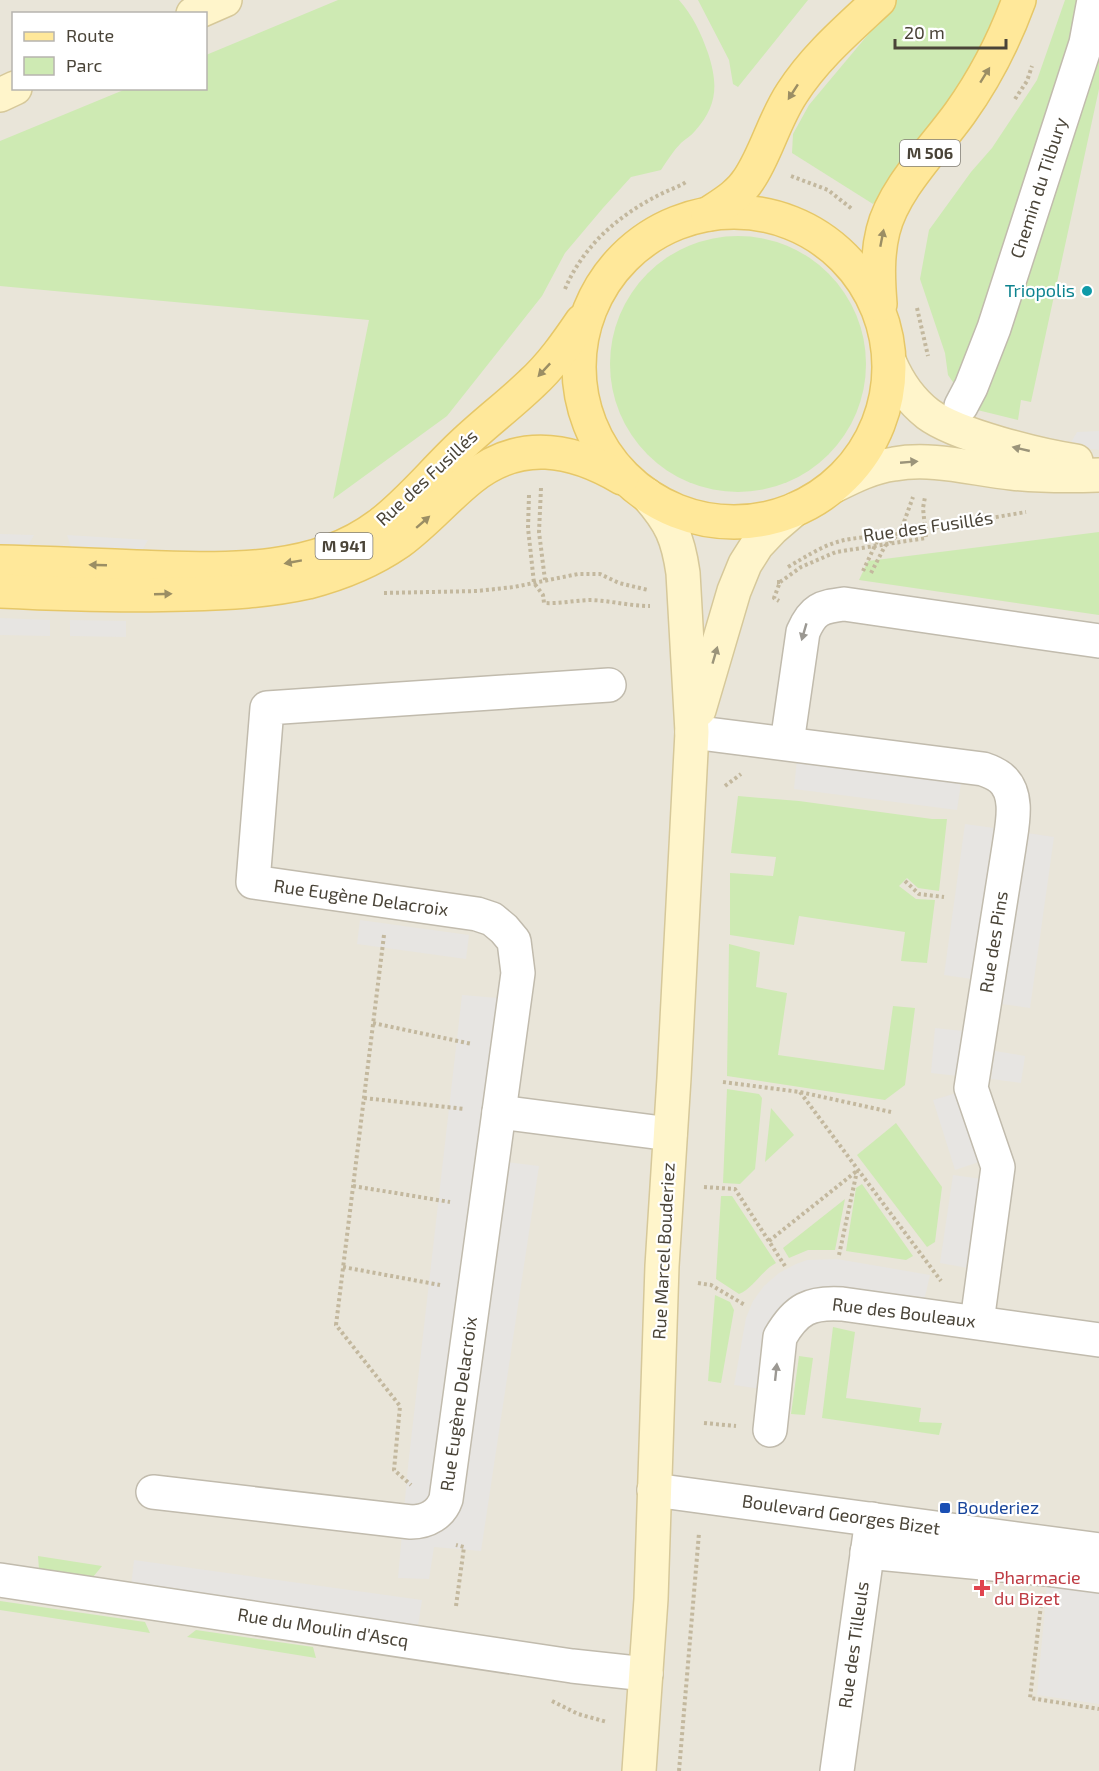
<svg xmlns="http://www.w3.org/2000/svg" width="1099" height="1771" viewBox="0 0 1099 1771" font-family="'Exo 2',sans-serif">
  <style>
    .residential { fill: #e9e5d9; fill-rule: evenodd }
    .green { fill: #ceeab3 }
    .parking { fill: #e7e5e2 }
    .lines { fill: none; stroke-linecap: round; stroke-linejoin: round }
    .street-casing { stroke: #c1bbad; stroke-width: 36 }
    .secondary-casing { stroke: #d6c89a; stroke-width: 36 }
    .primary-casing { stroke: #e6c768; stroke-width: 36 }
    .path { stroke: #c3b89e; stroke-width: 4; stroke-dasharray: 3 3; stroke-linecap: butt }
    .street { stroke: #fff; stroke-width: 33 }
    .secondary { stroke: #fff5cb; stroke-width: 33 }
    .primary { stroke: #ffe89a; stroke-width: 33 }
    .oneway { fill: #9b8e64 }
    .oneway2 { fill: #9b947a }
    .oneway3 { fill: #9b9892 }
    .culture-dot { fill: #0f9aa8; stroke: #fff; stroke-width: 2 }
    .transit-dot { fill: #1a4fb4; stroke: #fff; stroke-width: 2 }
    .health-dot { fill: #e0444e; stroke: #fff; stroke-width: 2 }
    .labels { text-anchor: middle; stroke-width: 4.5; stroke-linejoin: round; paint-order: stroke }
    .shield { fill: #fff; stroke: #807c74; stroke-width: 1.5 }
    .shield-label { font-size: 16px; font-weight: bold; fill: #4a4438 }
    .street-label { font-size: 18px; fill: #4a4438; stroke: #fff }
    .culture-label { font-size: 18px; fill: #0d838f; stroke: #fff; text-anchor: end }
    .transit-label { font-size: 18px; fill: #164399; stroke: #fff; text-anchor: start }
    .health-label { font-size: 18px; fill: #be3a42; stroke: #fff; text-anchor: start }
  </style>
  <rect width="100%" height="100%" fill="#f5f3eb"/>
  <path class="residential" d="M0,0H1099V1771H0ZM14,14H206V88H14Z"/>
  <g class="green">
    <path d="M338,0H679C693,16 701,33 708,53C718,84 718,105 695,131C691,136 685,139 681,143C673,151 667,161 661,170L631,177L603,208L565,253L542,296L447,416L333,499L369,320L0,286V141L126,89L206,88V55Z"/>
    <polygon points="698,0 808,0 738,87 733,84 729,60"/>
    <polygon points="897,0 1008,0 1002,20 930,135 873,204 792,153 793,134 809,105"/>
    <polygon points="1065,0 1099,0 1099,89 1031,402 1021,400 1018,420 961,406 955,385 948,375 945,353 920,279 929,230 971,172 992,148 1037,80"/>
    <circle cx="738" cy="364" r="128"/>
    <polygon points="1099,532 1099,615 859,580 868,561"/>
    <polygon points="738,796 799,801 932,819 947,819 939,891 918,888 907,878 899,886 916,899 935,900 927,963 901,961 905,932 799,916 794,945 730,935 730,873 773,876 776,857 731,853"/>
    <polygon points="729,944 760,952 756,987 787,993 778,1055 884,1070 893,1006 915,1008 905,1085 885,1100 727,1076"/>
    <polygon points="727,1089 759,1094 762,1098 755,1169 740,1184 723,1183"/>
    <polygon points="771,1108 794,1135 765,1162"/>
    <polygon points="896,1123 942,1187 935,1242 927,1247 857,1155"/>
    <polygon points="862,1184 913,1256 906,1260 846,1251 856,1188"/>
    <path d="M721,1196H732L776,1263C761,1271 754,1288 739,1294L716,1279Z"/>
    <polygon points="845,1199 835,1250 808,1250 789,1258 783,1248"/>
    <polygon points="715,1295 730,1302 734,1310 721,1383 708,1381"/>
    <polygon points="833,1327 855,1332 846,1398 921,1408 919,1422 942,1423 939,1435 822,1418"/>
    <polygon points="799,1356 813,1358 805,1415 791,1414"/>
    <polygon points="38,1556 102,1566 93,1577 39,1569"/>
    <polygon points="0,1601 145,1622 150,1633 0,1610"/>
    <polygon points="196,1630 313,1647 316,1658 187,1637"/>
  </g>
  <g class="parking">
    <polygon points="1099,431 1099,450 1069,446 1077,432"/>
    <polygon points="0,534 34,535 25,551 0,550"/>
    <polygon points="67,535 148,540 138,558 73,553"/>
    <polygon points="0,618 50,620 50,636 0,635"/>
    <polygon points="70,620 126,621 126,637 70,636"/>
    <polygon points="797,759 961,783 957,810 794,789"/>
    <polygon points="965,824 994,828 972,979 944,975"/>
    <polygon points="1027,833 1054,837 1030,1008 1002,1004"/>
    <polygon points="360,920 469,935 466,959 357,944"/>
    <polygon points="462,995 498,998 475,1158 539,1166 481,1551 434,1547 429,1579 398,1578 408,1466"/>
    <polygon points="935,1028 963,1031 958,1076 931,1073"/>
    <polygon points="995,1051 1025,1056 1021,1083 991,1079"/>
    <polygon points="960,1092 982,1161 955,1170 933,1100"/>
    <polygon points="953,1175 982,1179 968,1268 940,1263"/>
    <polygon points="837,1259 930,1275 924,1301 833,1287 761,1389 734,1385 746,1318 753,1301 764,1286 779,1273 796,1264 807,1260"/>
    <polygon points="134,1560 422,1600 418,1626 131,1587"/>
    <polygon points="1048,1574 1099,1579 1099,1704 1037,1695"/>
  </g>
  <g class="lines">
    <defs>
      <g id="street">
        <polyline points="961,406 971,387 994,328 1086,43 1094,0"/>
        <path d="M692,732L983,769C989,771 996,774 1001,778C1020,794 1012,825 1009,847L971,1088L998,1167L977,1322"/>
        <path d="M787,743L803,632C813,609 821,607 844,604L1099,641"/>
        <polyline points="499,1112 670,1134"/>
        <path d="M770,1430L780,1337C796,1309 810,1302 842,1304L1099,1340"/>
        <polyline points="654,1490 1099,1550"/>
        <path d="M153,1492L411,1522C427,1522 441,1514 446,1499L518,973L514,941L504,929L492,919L477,914L253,882L267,708L609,685"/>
        <polyline points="867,1552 1046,1569 1099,1576"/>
        <polyline points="0,1580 572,1666 646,1674"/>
        <polyline points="837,1771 872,1519"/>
      </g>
      <g id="secondary">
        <polyline points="193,14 225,0"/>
        <polyline points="0,95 15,88"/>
        <path d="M890,363C899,384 910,400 928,414C956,435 1041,456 1076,461"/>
        <path d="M834,486C854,476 872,467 894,464C933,457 973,469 1012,473C1041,476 1070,476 1099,475"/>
        <polyline points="699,710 734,591 745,564 757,545 773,528 794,510"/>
        <path d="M639,1771L651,1599L662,1266L674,1078L692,732L683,573C678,538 671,522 647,495"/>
      </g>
      <g id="primary">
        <circle cx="734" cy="367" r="155"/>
        <path d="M708,214C723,204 739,195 749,179C766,154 774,120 792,93C815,57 848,29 879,0"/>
        <path d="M880,304C878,279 877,255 883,231C893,189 935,148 960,113C985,78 1004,41 1019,0"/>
        <path d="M0,562C45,563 91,565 136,567C216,569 310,577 378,526C409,503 434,471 463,444C485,423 509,405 531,384C551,366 567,343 582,321"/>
        <path d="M0,591C62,594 124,596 186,594C227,593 268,591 308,582C339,574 373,560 399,542C425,523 446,498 471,478C520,439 571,448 622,478"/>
      </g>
    </defs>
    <use href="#street" class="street-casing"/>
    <use href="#secondary" class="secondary-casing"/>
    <use href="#primary" class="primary-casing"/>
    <g class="path">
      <polyline points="1015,99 1027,81 1032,66"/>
      <polyline points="791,176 828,190 852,209"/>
      <path d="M565,289C584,244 621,213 665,192C672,189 680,186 686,182"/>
      <polyline points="917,308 928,356"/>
      <polyline points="541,488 539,532 545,580"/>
      <path d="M529,495L528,528L534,583L543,595L544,603C560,604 576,600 592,600C612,601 630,606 650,606"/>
      <polyline points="900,533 913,497"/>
      <path d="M788,567C824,546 836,537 879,537L1026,512"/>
      <polyline points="863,571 879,537"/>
      <polyline points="871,573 885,546 900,533"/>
      <polyline points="777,582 780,582 774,598 779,601"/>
      <polyline points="780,582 801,567 836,552 926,538 923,508 925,497"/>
      <polyline points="384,593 477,591 514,587 578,574 600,574 619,583 648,590"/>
      <polyline points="725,786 741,774"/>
      <polyline points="905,881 919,894 944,897"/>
      <polyline points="384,935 336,1325 400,1406 394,1470 411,1485"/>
      <polyline points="373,1023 472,1044"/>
      <polyline points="723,1082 800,1092 891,1112"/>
      <polyline points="800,1092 941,1281"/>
      <polyline points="364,1098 465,1109"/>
      <polyline points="353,1186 450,1202"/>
      <polyline points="704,1187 735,1189 785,1266"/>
      <polyline points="769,1241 858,1170"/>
      <polyline points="839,1255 857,1171"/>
      <polyline points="343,1267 440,1285"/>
      <polyline points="698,1283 711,1285 745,1305"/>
      <polyline points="704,1423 736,1426"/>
      <polyline points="1041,1605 1030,1698 1099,1709"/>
      <polyline points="456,1606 464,1547 456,1545"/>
      <polyline points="552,1701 578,1714 607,1722"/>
      <polyline points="679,1771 699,1533"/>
    </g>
    <use href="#street" class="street"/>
    <use href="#secondary" class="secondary"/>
    <use href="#primary" class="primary"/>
  </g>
  <defs><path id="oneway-solid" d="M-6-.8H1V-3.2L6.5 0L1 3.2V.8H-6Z" transform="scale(1.5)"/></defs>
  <g class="oneway">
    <use href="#oneway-solid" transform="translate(985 75) rotate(-58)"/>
    <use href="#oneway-solid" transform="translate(793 92) rotate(123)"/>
    <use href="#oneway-solid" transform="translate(882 238) rotate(-79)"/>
    <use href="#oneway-solid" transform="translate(544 370) rotate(133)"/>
    <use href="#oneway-solid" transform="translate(423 522) rotate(-41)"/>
    <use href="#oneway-solid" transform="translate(293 562) rotate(170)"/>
    <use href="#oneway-solid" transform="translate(98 565) rotate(-178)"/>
    <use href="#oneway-solid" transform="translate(163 594) rotate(-2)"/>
  </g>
  <g class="oneway2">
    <use href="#oneway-solid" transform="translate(1021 449) rotate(-167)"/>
    <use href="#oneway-solid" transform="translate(909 462) rotate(-5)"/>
    <use href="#oneway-solid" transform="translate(715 655) rotate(-74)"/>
  </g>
  <g class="oneway3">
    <use href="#oneway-solid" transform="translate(804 632) rotate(106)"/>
    <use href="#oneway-solid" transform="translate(776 1372) rotate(-84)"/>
  </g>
  <circle class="culture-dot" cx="1087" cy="291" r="6"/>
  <rect class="transit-dot" x="939" y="1502" width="12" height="12" rx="3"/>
  <path class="health-dot" d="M979 1579h6v6h6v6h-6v6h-6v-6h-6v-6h6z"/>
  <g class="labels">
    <g class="shield">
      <rect x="900" y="140" width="60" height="26" rx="4.5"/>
      <rect x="315.5" y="533" width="57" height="26" rx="4.5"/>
    </g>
    <g class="shield-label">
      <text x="930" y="159">M 506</text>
      <text x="344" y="552">M 941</text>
    </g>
    <g class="street-label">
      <text transform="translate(1039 188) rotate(-72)" y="6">Chemin du Tilbury</text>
      <text transform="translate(427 478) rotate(-43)" y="6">Rue des Fusillés</text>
      <text transform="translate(928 527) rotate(-8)" y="6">Rue des Fusillés</text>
      <text transform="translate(361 898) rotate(8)" y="6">Rue Eugène Delacroix</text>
      <text transform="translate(994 942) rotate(-81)" y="6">Rue des Pins</text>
      <text transform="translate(664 1251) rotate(-87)" y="6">Rue Marcel Bouderiez</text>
      <text transform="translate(904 1313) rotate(7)" y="6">Rue des Bouleaux</text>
      <text transform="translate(459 1404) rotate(-82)" y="6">Rue Eugène Delacroix</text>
      <text transform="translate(841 1515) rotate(8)" y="6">Boulevard Georges Bizet</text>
      <text transform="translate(323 1628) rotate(9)" y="6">Rue du Moulin d'Ascq</text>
      <text transform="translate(854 1645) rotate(-82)" y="6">Rue des Tilleuls</text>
    </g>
    <g class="culture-label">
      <text x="1075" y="297">Triopolis</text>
    </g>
    <g class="transit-label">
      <text x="957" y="1514">Bouderiez</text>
    </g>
    <g class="health-label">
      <text x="994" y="1584">Pharmacie<tspan x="994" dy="21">du Bizet</tspan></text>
    </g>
  </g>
  <rect x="12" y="12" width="195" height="78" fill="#ffffff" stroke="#b7b4af" stroke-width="1.5"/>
  <rect x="24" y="32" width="30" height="9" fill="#ffe89a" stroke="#b7b4af" stroke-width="1.5"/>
  <text x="66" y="42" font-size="18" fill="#4a4438">Route</text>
  <rect x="24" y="57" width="30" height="18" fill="#ceeab3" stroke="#b7b4af" stroke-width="1.5"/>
  <text x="66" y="72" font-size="18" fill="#4a4438">Parc</text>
  <path d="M895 39v9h111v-9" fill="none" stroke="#4a4438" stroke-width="3"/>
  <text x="904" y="39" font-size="18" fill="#4a4438" stroke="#ffffff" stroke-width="4.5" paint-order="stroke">20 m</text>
</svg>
